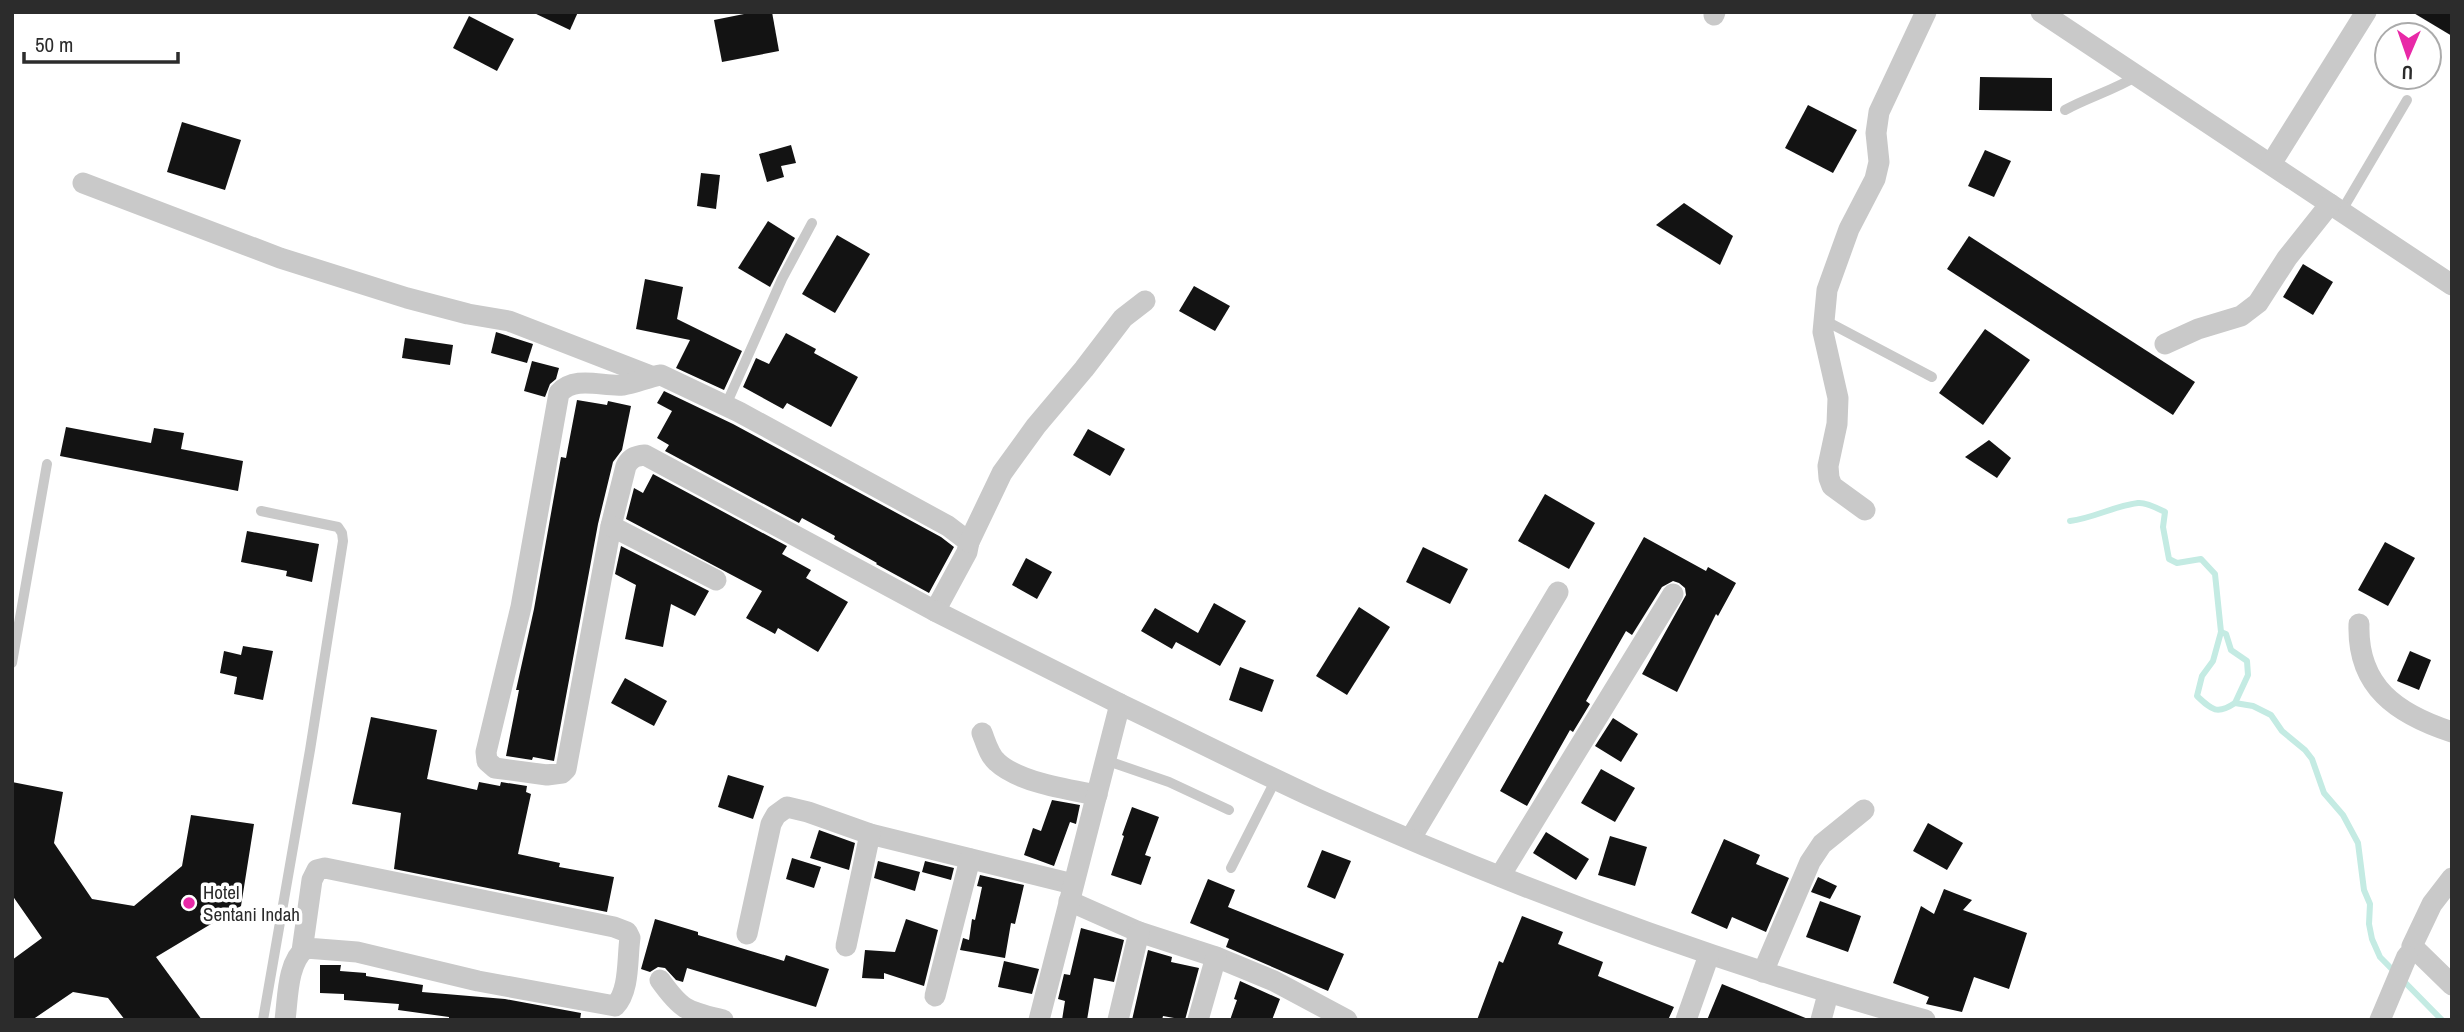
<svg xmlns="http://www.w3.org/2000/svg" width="2464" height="1032" viewBox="0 0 2464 1032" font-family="'Archivo Narrow',sans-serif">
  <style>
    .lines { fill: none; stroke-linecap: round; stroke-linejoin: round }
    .stream { stroke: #c4ebe3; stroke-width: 6 }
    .building { fill: #131313 }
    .lane { stroke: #c9c9c9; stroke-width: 10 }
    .street { stroke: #c9c9c9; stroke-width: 21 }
    .poi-dot { fill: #e829a7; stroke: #fff; stroke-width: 2.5 }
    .labels { text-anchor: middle; stroke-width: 7; stroke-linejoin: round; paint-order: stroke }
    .poi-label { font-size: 19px; fill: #2c2c2c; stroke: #fff; text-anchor: start }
  </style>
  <rect width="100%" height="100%" fill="#fff"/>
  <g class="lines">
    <g class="stream">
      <path d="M2070,521C2094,518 2114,506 2138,503C2146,502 2157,508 2165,512L2163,527L2169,559L2177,563L2201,559L2215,574L2221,632L2213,661L2202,676L2197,696C2212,710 2217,715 2235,703L2253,706L2271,715L2282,731L2305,750L2312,759L2324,793L2343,815L2358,843L2364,890L2370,904L2369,924L2372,939L2380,957L2442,1020"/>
      <polyline points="2221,632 2226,634 2231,650 2247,661 2248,675 2235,703"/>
    </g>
  </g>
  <g class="building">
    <polygon points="532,12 578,12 570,30"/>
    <polygon points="754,12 772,12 779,51 722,62 714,20"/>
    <polygon points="2412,12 2452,12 2452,36"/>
    <polygon points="469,16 514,39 497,71 453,48"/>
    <polygon points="1980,77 2052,78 2052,111 1979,110"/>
    <polygon points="1808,105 1857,130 1833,173 1785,148"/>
    <polygon points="182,122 241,140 225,190 167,172"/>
    <polygon points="791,145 796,163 781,166 784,177 767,182 759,154"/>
    <polygon points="1985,150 2011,161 1994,197 1968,186"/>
    <polygon points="701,173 720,175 716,209 697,206"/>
    <polygon points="1684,203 1733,236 1720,265 1656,225"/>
    <polygon points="768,221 795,238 770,287 738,268"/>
    <polygon points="837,235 870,254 835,313 802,294"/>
    <polygon points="1969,236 2195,382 2173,415 1947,269"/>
    <polygon points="2303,264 2333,282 2313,315 2283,297"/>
    <polygon points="645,279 683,287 677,319 742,351 724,390 676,368 690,340 636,329"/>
    <polygon points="1194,286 1230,306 1215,331 1179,311"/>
    <polygon points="1985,329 2030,360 1983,425 1939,393"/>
    <polygon points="496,332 533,344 527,363 491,353"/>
    <polygon points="786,333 816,349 814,353 858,377 831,427 787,403 783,409 743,387 756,358 769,364"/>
    <polygon points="405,338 453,345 450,365 402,358"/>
    <polygon points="532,361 559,368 556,379 550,384 545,397 524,391"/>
    <polygon points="664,391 733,424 941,537 954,547 929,593 876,564 877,563 834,539 835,536 802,518 799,523 665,451 669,445 657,438 672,411 657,403"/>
    <polygon points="577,400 607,405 608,401 631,406 622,450 613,462 598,524 554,761 533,757 532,760 506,756 519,690 516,690 534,609 561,457 566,458"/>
    <polygon points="66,427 151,443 154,428 184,433 181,449 243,461 238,491 60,456"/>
    <polygon points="1088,429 1125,449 1110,476 1073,455"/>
    <polygon points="1989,440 2011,458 1997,478 1965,457"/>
    <polygon points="653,474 787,546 782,554 811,570 806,578 848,602 818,652 778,628 775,634 746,618 762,591 626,519 634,488 643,493"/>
    <polygon points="1545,494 1595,523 1569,569 1518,541"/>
    <polygon points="247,531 319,544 312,582 286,576 287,571 241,562"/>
    <polygon points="1644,537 1706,571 1708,567 1736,583 1718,616 1716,614 1677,692 1642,674 1686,595 1685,588 1679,583 1673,581 1662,587 1632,635 1626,631 1586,701 1590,704 1573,732 1570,730 1527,806 1500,791"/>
    <polygon points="2385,542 2415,558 2388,606 2358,590"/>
    <polygon points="621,546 709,591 695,616 671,604 663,647 625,639 636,585 615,574"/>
    <polygon points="1423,547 1468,569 1450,604 1406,582"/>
    <polygon points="1026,558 1052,572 1037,599 1012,585"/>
    <polygon points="1214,603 1246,621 1220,666 1176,642 1172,649 1141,631 1155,608 1198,633"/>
    <polygon points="1359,607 1390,627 1347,695 1316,676"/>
    <polygon points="243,646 273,651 263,700 234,694 237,677 220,673 224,651 241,655"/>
    <polygon points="2410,651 2431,660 2419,690 2397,681"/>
    <polygon points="1240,667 1274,680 1262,712 1229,700"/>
    <polygon points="625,678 667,701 654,726 611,703"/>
    <polygon points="371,717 437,730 427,779 477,790 479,782 500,786 501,782 527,786 526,792 531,794 518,854 560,863 559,867 614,877 607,912 394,869 401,813 352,804"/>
    <polygon points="1613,718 1638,734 1621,762 1595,746"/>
    <polygon points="1601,769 1635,788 1615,822 1581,803"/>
    <polygon points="728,775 764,786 753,819 718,807"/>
    <polygon points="12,782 63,792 54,843 92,899 134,906 182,866 191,815 254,824 241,906 156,957 202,1020 125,1020 108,998 73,992 32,1020 12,1020 12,960 42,938 12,895"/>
    <polygon points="1052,800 1080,805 1076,824 1070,822 1054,866 1024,855 1033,828 1041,831"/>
    <polygon points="1132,807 1159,817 1145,855 1151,857 1141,885 1111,875 1124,836 1122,835"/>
    <polygon points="1928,823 1963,843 1947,870 1913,851"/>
    <polygon points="819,830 855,843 849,870 810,858"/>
    <polygon points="1546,832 1589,859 1576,880 1533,853"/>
    <polygon points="1610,836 1647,847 1635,886 1598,875"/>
    <polygon points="1724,839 1760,855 1756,864 1789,878 1766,932 1732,917 1727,929 1691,913"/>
    <polygon points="1322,850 1351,861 1335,899 1307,887"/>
    <polygon points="792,858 821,867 814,888 786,879"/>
    <polygon points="878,861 920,872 915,891 874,878"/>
    <polygon points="925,861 954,868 951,880 922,872"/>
    <polygon points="980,875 1024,885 1015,924 1011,923 1005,958 960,950 963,938 969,940 972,919 975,920 982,887 977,886"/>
    <polygon points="1818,877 1837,886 1830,899 1811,892"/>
    <polygon points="1208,879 1235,890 1228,907 1344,954 1328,991 1226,947 1229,939 1190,923"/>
    <polygon points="1944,889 1972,900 1963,910 2027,933 2009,989 1974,977 1962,1012 1926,1004 1929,997 1893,983 1921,906 1934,914"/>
    <polygon points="1820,901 1861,916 1848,952 1806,937"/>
    <polygon points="1522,916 1563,932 1558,944 1603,962 1598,976 1674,1007 1668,1020 1477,1020 1499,961 1503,963"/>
    <polygon points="655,919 698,932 698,935 784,961 786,955 829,969 816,1007 687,968 683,982 676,980 665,968 658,967 650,972 641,969"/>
    <polygon points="906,919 938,930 924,986 884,973 884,979 862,978 865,950 895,952"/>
    <polygon points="1081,928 1124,940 1114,982 1094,978 1087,1020 1062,1020 1065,1001 1058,999 1064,974 1070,975"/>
    <polygon points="1148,950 1172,957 1171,962 1199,968 1185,1020 1163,1016 1162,1020 1132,1020"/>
    <polygon points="1004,961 1039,969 1032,994 998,987"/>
    <polygon points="320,965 341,965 340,971 366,973 366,976 423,985 422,992 505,999 581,1013 580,1020 449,1020 449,1017 398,1010 399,1004 344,1000 344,994 320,993"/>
    <polygon points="1240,981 1280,999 1272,1020 1230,1020 1237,1000 1234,999"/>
    <polygon points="1722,984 1808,1019 1808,1020 1707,1020"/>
  </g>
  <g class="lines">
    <g class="lane">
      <path d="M2065,110C2089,97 2114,90 2137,76"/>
      <polyline points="2341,212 2407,100"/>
      <polyline points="1824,320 1932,377"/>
      <polyline points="726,405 782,279 812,223"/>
      <polyline points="261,511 338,527 342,533 343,541 310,750 263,1020"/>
      <polyline points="12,663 47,464"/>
      <polyline points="1105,760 1169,782 1229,810"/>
      <polyline points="1231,868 1276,779"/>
    </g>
    <g class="street">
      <polyline points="2041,12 2452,285"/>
      <polyline points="1714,15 1715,12"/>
      <polyline points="2271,164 2366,12"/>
      <polyline points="83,183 280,258 407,298 468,314 509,321 651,376"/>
      <polyline points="2165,344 2198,329 2241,316 2258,303 2287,258 2330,204"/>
      <path d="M661,375L739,412L948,526L969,542L967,552L935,611L645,455C636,456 631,457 626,466L611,526L566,769L562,773L547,775L495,768L487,761L486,752L521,607L559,393C575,375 603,387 623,385C636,383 648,377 661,375Z"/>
      <polyline points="1865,510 1832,486 1829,478 1828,466 1837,424 1838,398 1823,332 1827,290 1849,229 1875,179 1879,162 1876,133 1879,112 1926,12"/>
      <polyline points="611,526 716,580"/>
      <polyline points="969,542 1002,473 1036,426 1084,369 1123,318 1145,301"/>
      <polyline points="935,611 1120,704"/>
      <path d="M2359,624C2357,687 2397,714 2452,732"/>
      <path d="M982,733C986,743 989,755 997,762C1018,782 1069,790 1097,795"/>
      <polyline points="1411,838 1558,592"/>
      <polyline points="1500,876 1673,594"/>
      <polyline points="2452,878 2432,904 2412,946 2452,985"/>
      <polyline points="1069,901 1139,932 1216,957 1274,981 1347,1020"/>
      <polyline points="747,934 771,824 776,815 787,807 808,812 870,834 1073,884"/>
      <polyline points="846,946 870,834"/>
      <polyline points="1763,972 1810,862 1822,844 1864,810"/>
      <path d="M660,980C682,1011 687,1011 723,1020"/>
      <polyline points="935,996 970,859"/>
      <path d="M285,1020C288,998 287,962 306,948L357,952L478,981L615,1006C630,991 627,958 630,938L627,932L614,927L325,868L317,870L312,880L302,951"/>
      <path d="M1039,1020L1120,704C1185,735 1250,768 1315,798C1513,887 1716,963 1925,1020"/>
      <polyline points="1118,1020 1139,932"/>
      <polyline points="1198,1020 1216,957"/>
      <polyline points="1686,1020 1709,955"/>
      <polyline points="1821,1020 1828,994"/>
      <polyline points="2380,1020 2407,956"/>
    </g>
  </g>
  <circle class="poi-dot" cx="189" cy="903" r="7"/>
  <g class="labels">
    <g class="poi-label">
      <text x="203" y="899">Hotel<tspan x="203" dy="22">Sentani Indah</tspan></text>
    </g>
  </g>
  <rect width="2464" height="1032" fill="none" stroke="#2c2c2c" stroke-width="28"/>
  <g transform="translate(2408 56) rotate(182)"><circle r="33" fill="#ffffff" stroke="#ababab" stroke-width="2"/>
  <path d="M0-5L12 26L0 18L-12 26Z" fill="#e829a7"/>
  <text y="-10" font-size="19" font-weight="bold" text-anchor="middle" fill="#2c2c2c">U</text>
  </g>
  <path d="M24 52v10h154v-10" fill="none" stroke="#2c2c2c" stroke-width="3.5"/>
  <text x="35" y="52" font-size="21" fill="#2c2c2c" stroke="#ffffff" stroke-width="5" paint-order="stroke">50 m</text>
</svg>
